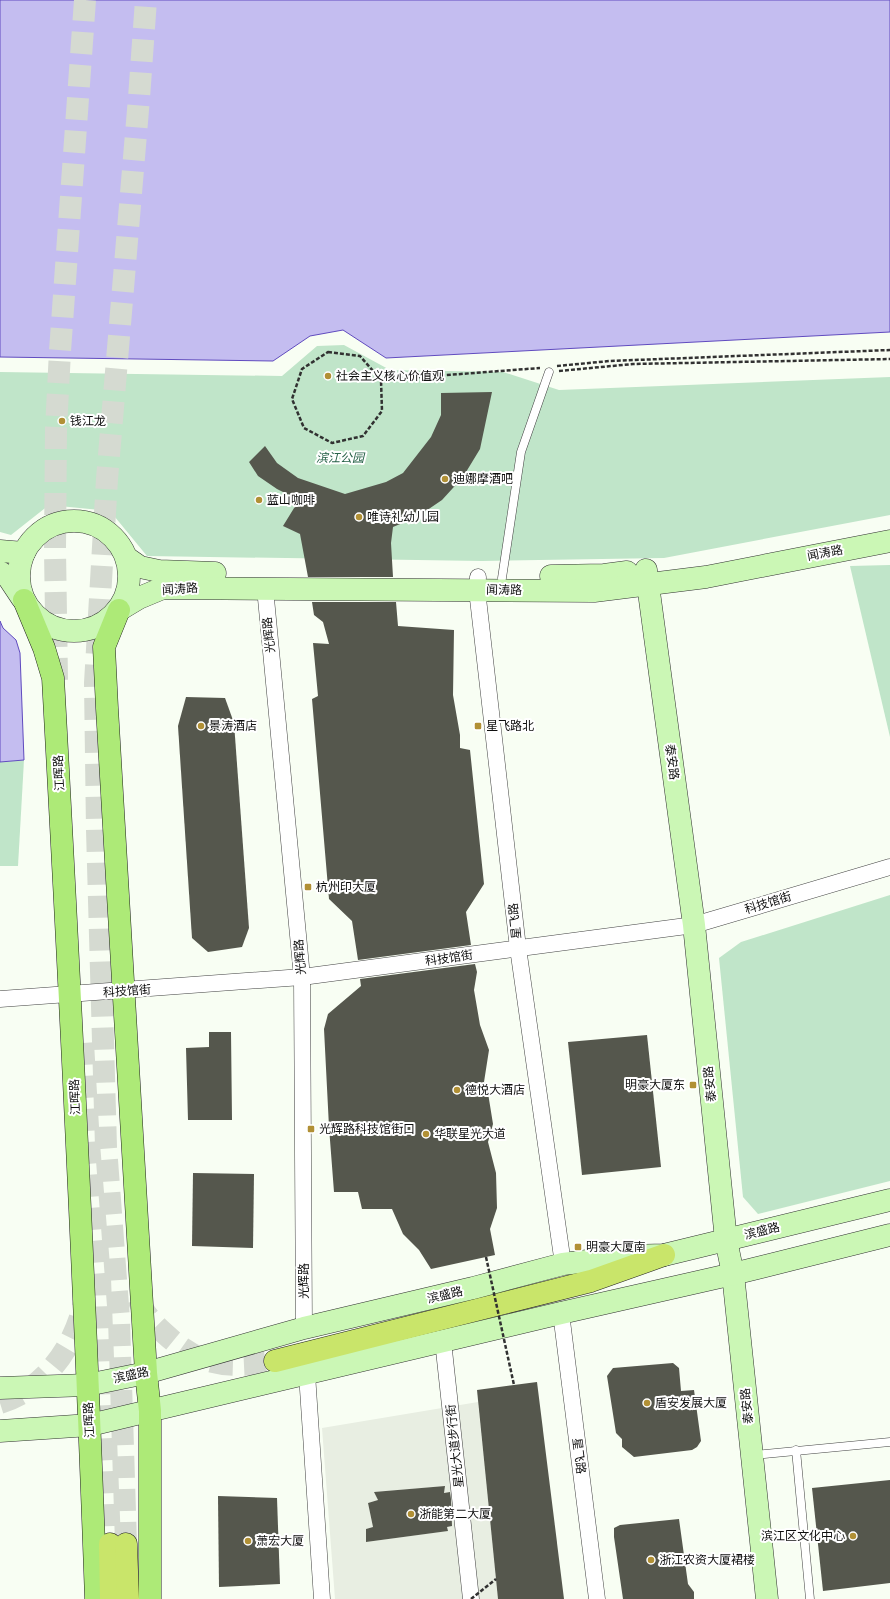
<svg xmlns="http://www.w3.org/2000/svg" width="890" height="1599" viewBox="0 0 890 1599" font-family="'Roboto Serif','Noto Sans SC',serif">
  <style>
    .green { fill: #c0e5c9 }
    .plaza { fill: #e8eee2; fill-rule: evenodd }
    .water { fill: #c4bdf0; stroke: #604bbf }
    .building { fill: #55574d }
    .lines { fill: none; stroke-linecap: round; stroke-linejoin: round }
    .highway-tunnel { stroke: #d5dad1; stroke-width: 22; stroke-dasharray: 22 11; stroke-linecap: butt }
    .lane-casing { stroke: #424242; stroke-width: 9 }
    .street-casing { stroke: #424242; stroke-width: 17 }
    .secondary-casing { stroke: #313131; stroke-width: 23 }
    .primary-casing { stroke: #202020; stroke-width: 23 }
    .highway-casing { stroke: #202020; stroke-width: 23 }
    .path { stroke: #313131; stroke-width: 2.5; stroke-dasharray: 4 2; stroke-linecap: butt }
    .lane { stroke: #fff; stroke-width: 8 }
    .street { stroke: #fff; stroke-width: 16 }
    .secondary { stroke: #cbf7b5; stroke-width: 22 }
    .primary { stroke: #adea77; stroke-width: 22 }
    .highway { stroke: #c9e56a; stroke-width: 22 }
    .path-bridge { stroke: #313131; stroke-width: 2.5; stroke-dasharray: 4 2; stroke-linecap: butt }
    .poi-dot { fill: #b19035; stroke: #fff; stroke-width: 1.5 }
    .labels { text-anchor: middle; stroke-width: 4; stroke-linejoin: round; paint-order: stroke }
    .poi-label { font-size: 12px; fill: #0f0f0f; stroke: #fff; text-anchor: start }
    .park-label { font-size: 12px; font-style: italic; fill: #266147; stroke: #fff }
    .street-label { font-size: 12px; fill: #0f0f0f; stroke: #fff }
  </style>
  <rect width="100%" height="100%" fill="#f8fef3"/>
  <g class="green">
    <polygon points="344,345 390,370 503,372 559,390 890,377 890,515 664,558 482,561 147,556 110,511 49,505 11,535 0,532 0,372 282,376 317,346"/>
    <polygon points="890,565 890,737 850,566"/>
    <polygon points="24,760 18,866 0,866 0,762"/>
    <polygon points="890,895 890,1181 758,1214 743,1197 719,958 741,942"/>
  </g>
  <path class="plaza" d="M478,1402L498,1599H335L322,1428ZM445,1486L444,1493L450,1492L452,1526L447,1527V1531L366,1542V1529L373,1527L368,1503L378,1500L375,1492Z"/>
  <g class="water">
    <polygon points="0,0 890,0 890,332 386,358 343,330 310,336 273,361 0,357"/>
    <polygon points="0,621 3,628 16,640 20,653 24,760 0,762"/>
  </g>
  <g class="building">
    <polygon points="492,392 480,449 463,477 442,500 417,517 393,527 391,543 393,577 308,577 300,534 283,526 299,500 277,489 258,476 249,462 265,446 277,463 298,478 345,494 386,482 403,473 431,437 441,415 441,393"/>
    <polygon points="312,602 396,602 398,626 454,630 453,695 460,735 460,748 470,750 484,884 466,912 471,945 358,960 352,921 329,899 312,699 318,696 313,643 329,644 323,622 314,615"/>
    <polygon points="186,697 225,698 234,723 249,928 242,947 208,952 192,938 178,726"/>
    <polygon points="475,964 477,972 474,990 480,1025 489,1050 484,1082 488,1093 493,1124 488,1142 496,1173 497,1208 490,1229 495,1255 431,1269 419,1250 403,1234 392,1209 362,1209 358,1192 334,1192 329,1127 324,1029 328,1014 361,986 360,979"/>
    <polygon points="209,1032 231,1032 232,1120 188,1120 186,1048 209,1047"/>
    <polygon points="647,1035 661,1167 582,1175 568,1042"/>
    <polygon points="193,1173 254,1174 253,1248 192,1246"/>
    <polygon points="673,1363 679,1368 681,1391 694,1390 701,1441 697,1447 692,1450 634,1457 622,1447 622,1439 616,1433 607,1376 613,1368"/>
    <polygon points="537,1382 564,1599 498,1599 477,1390"/>
    <polygon points="890,1480 890,1583 823,1591 812,1488"/>
    <polygon points="445,1486 444,1493 450,1492 451,1499 452,1526 447,1527 448,1531 366,1542 366,1529 373,1527 368,1503 378,1500 374,1492"/>
    <polygon points="218,1496 277,1498 280,1584 219,1587"/>
    <polygon points="679,1519 688,1584 694,1592 694,1599 623,1599 614,1537 614,1528 620,1525"/>
  </g>
  <g class="lines">
    <g class="highway-tunnel">
      <polyline points="57,680 55,550 56,429 60,351 85,0"/>
      <polyline points="83,1043 89,1144 100,1278 110,1544"/>
      <path d="M138,1299C143,1312 153,1323 164,1333C201,1367 227,1369 275,1361"/>
      <path d="M0,1403C45,1389 74,1347 84,1303"/>
      <polyline points="126,1544 119,1319 106,1147 97,830 95,683 107,479 139,98 146,0"/>
    </g>
    <defs>
      <g id="lane">
        <polyline points="502,578 521,452 549,372"/>
        <polyline points="796,1450 810,1599"/>
        <polyline points="753,1455 890,1442"/>
      </g>
      <g id="street">
        <polyline points="478,577 477,590 518,948 563,1264"/>
        <polyline points="265,588 302,977 304,1328"/>
        <polyline points="0,999 302,977 694,925 890,867"/>
        <polyline points="561,1313 597,1599"/>
        <polyline points="443,1341 471,1599"/>
        <polyline points="307,1374 322,1599"/>
      </g>
      <g id="secondary">
        <circle cx="74" cy="576" r="55"/>
        <polyline points="0,551 24,553"/>
        <polyline points="127,558 140,567 159,571 215,573"/>
        <polyline points="646,570 694,925 726,1240 733,1274 767,1599"/>
        <polyline points="0,572 8,577 22,598"/>
        <polyline points="551,576 604,575 627,572"/>
        <polyline points="119,610 139,598 163,588 594,591 706,577 890,541"/>
        <polyline points="0,1388 87,1385 146,1373 304,1328 473,1288 563,1264 628,1256 664,1255 890,1200"/>
        <polyline points="0,1431 90,1425 561,1313 733,1274 890,1235"/>
      </g>
      <g id="primary">
        <path d="M24,600L44,648L53,678C70,985 85,1292 96,1599"/>
        <polyline points="119,610 104,647 107,708 146,1373 150,1411 150,1599"/>
      </g>
      <g id="highway">
        <polyline points="275,1361 591,1281 664,1255"/>
        <polyline points="110,1544 111,1599"/>
        <polyline points="126,1544 128,1599"/>
      </g>
    </defs>
    <use href="#lane" class="lane-casing"/>
    <use href="#street" class="street-casing"/>
    <use href="#secondary" class="secondary-casing"/>
    <use href="#primary" class="primary-casing"/>
    <use href="#highway" class="highway-casing"/>
    <g class="path">
      <polygon points="328,352 360,356 381,380 382,411 363,436 332,443 304,428 292,399 302,369"/>
      <polyline points="557,366 610,361 890,350"/>
      <polyline points="559,371 633,364 890,359"/>
      <polyline points="381,380 540,368"/>
    </g>
    <use href="#lane" class="lane"/>
    <use href="#street" class="street"/>
    <use href="#secondary" class="secondary"/>
    <use href="#primary" class="primary"/>
    <use href="#highway" class="highway"/>
    <g class="path-bridge">
      <polyline points="486,1257 514,1385"/>
      <polyline points="471,1599 496,1579"/>
    </g>
  </g>
  <g class="poi-dot">
    <circle cx="328" cy="376" r="4"/>
    <circle cx="62" cy="421" r="4"/>
    <circle cx="445" cy="479" r="4"/>
    <circle cx="259" cy="500" r="4"/>
    <circle cx="359" cy="517" r="4"/>
    <circle cx="201" cy="726" r="4"/>
    <rect x="474" y="722" width="8" height="8" rx="2"/>
    <rect x="304" y="883" width="8" height="8" rx="2"/>
    <rect x="689" y="1081" width="8" height="8" rx="2"/>
    <circle cx="457" cy="1090" r="4"/>
    <rect x="307" y="1125" width="8" height="8" rx="2"/>
    <circle cx="426" cy="1134" r="4"/>
    <rect x="574" y="1243" width="8" height="8" rx="2"/>
    <circle cx="647" cy="1403" r="4"/>
    <circle cx="411" cy="1514" r="4"/>
    <circle cx="853" cy="1536" r="4"/>
    <circle cx="248" cy="1541" r="4"/>
    <circle cx="651" cy="1560" r="4"/>
  </g>
  <g class="labels">
    <g class="poi-label">
      <text x="336" y="380">社会主义核心价值观</text>
      <text x="70" y="425">钱江龙</text>
      <text x="453" y="483">迪娜摩酒吧</text>
      <text x="267" y="504">蓝山咖啡</text>
      <text x="367" y="521">唯诗礼幼儿园</text>
      <text x="209" y="730">景涛酒店</text>
      <text x="486" y="730">星飞路北</text>
      <text x="316" y="891">杭州印大厦</text>
      <text x="685" y="1089" text-anchor="end">明豪大厦东</text>
      <text x="465" y="1094">德悦大酒店</text>
      <text x="319" y="1133">光辉路科技馆街口</text>
      <text x="434" y="1138">华联星光大道</text>
      <text x="586" y="1251">明豪大厦南</text>
      <text x="655" y="1407">盾安发展大厦</text>
      <text x="419" y="1518">浙能第二大厦</text>
      <text x="845" y="1540" text-anchor="end">滨江区文化中心</text>
      <text x="256" y="1545">萧宏大厦</text>
      <text x="659" y="1564">浙江农资大厦裙楼</text>
    </g>
    <g class="park-label">
      <text x="340" y="462">滨江公园</text>
    </g>
    <g class="street-label">
      <text transform="translate(825 553) rotate(-11)" y="4">闻涛路</text>
      <text transform="translate(180 589) rotate(-4)" y="4">闻涛路</text>
      <text transform="translate(504 590) rotate(1)" y="4">闻涛路</text>
      <text transform="translate(269 635) rotate(-96)" y="4">光辉路</text>
      <text transform="translate(672 762) rotate(82)" y="4">泰安路</text>
      <text transform="translate(59 773) rotate(-93)" y="4">江晖路</text>
      <text transform="translate(768 903) rotate(-17)" y="4">科技馆街</text>
      <text transform="translate(515 921) rotate(-96)" y="4">星飞路</text>
      <text transform="translate(300 957) rotate(-95)" y="4">光辉路</text>
      <text transform="translate(449 958) rotate(-8)" y="4">科技馆街</text>
      <text transform="translate(127 991) rotate(-4)" y="4">科技馆街</text>
      <text transform="translate(710 1084) rotate(-96)" y="4">泰安路</text>
      <text transform="translate(75 1097) rotate(-92)" y="4">江晖路</text>
      <text transform="translate(762 1231) rotate(-14)" y="4">滨盛路</text>
      <text transform="translate(304 1281) rotate(-90)" y="4">光辉路</text>
      <text transform="translate(445 1295) rotate(-13)" y="4">滨盛路</text>
      <text transform="translate(131 1375) rotate(-12)" y="4">滨盛路</text>
      <text transform="translate(747 1406) rotate(-96)" y="4">泰安路</text>
      <text transform="translate(89 1420) rotate(-93)" y="4">江晖路</text>
      <text transform="translate(455 1446) rotate(-96)" y="4">星光大道步行街</text>
      <text transform="translate(579 1456) rotate(83)" y="4">星飞路</text>
    </g>
  </g>
</svg>
